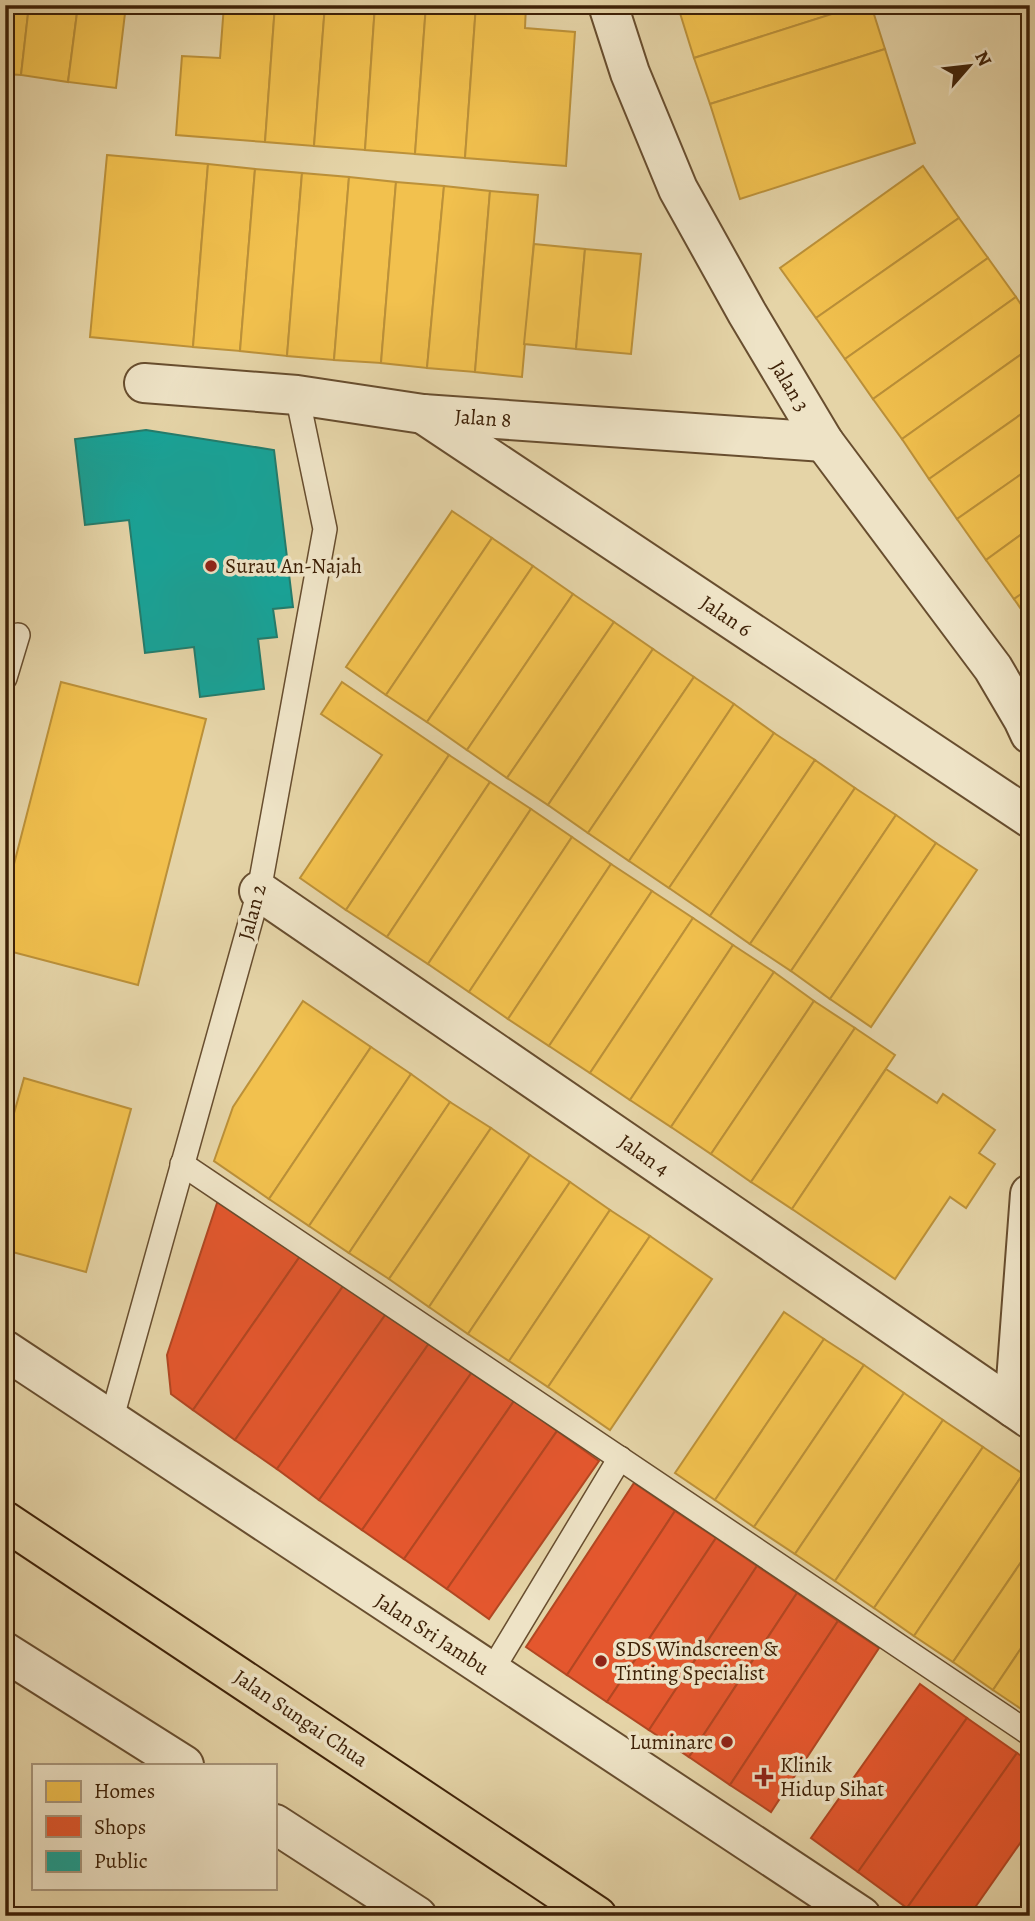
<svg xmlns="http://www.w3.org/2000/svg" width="1035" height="1921" viewBox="0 0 1035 1921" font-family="Alegreya,serif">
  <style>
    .homes { fill: #f2c14e; stroke: #bc9139; stroke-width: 2 }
    .shops { fill: #e4572e; stroke: #b24722; stroke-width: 2 }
    .public { fill: #17a398; stroke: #237c6c; stroke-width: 2 }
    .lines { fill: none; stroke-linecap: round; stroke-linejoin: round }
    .service-casing { stroke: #684e2f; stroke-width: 26 }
    .minor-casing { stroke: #684e2f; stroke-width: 42 }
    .primary-casing { stroke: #3e2107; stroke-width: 42 }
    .service { stroke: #eee3c6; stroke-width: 23 }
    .minor { stroke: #eee3c6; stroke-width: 38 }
    .primary { stroke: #e5d4a7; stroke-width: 38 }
    .poi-dot { fill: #8f2418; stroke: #eee3c6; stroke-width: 2.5 }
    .labels { text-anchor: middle; stroke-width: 7; stroke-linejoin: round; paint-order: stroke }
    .street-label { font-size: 21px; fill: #3e2107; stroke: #eee3c6 }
    .poi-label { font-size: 21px; fill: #3e2107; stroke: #eee3c6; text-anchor: start }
  </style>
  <rect width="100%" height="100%" fill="#e5d4a7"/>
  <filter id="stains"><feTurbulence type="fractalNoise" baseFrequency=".00286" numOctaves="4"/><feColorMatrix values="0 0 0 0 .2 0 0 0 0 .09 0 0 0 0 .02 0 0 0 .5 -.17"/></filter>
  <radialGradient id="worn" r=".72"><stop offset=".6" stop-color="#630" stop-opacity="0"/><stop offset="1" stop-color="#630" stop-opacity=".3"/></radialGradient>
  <g class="homes">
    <polygon points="5,5 29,5 21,75 5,74"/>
    <polygon points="29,5 78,5 68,82 21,75"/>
    <polygon points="78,5 126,5 116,88 68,82"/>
    <polygon points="224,5 275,5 265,142 176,135 182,56 220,58"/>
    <polygon points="275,5 325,5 314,146 265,142"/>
    <polygon points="325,5 375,5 365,150 314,146"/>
    <polygon points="375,5 426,5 415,154 365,150"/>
    <polygon points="426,5 476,5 465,158 415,154"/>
    <polygon points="476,5 526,5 525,28 575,32 566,166 465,158"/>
    <polygon points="695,5 860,5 694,58 679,10"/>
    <polygon points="860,5 871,5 885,49 710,104 694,58"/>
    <polygon points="885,49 915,143 740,199 710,104"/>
    <polygon points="107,155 208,164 193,347 90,337"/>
    <polygon points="208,164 255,169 240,351 193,347"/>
    <polygon points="923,166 959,218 816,318 780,268"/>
    <polygon points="255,169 302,173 287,356 240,351"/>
    <polygon points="302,173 349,177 334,360 287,356"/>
    <polygon points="349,177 396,182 381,363 334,360"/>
    <polygon points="396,182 444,186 427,368 381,363"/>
    <polygon points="444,186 490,191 475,372 427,368"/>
    <polygon points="490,191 538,195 522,377 475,372"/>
    <polygon points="959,218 988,258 845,359 816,318"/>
    <polygon points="534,244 585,249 576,349 524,344"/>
    <polygon points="585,249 641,254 631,354 576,349"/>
    <polygon points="988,258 1016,297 873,399 845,359"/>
    <polygon points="1016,297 1030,318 1030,348 902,439 873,399"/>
    <polygon points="1030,348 1030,408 929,479 902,439"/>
    <polygon points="1030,408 1030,468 957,519 929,479"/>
    <polygon points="1030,468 1030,528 986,560 957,519"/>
    <polygon points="452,511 492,538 386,695 346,667"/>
    <polygon points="1030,528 1030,588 1014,599 986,560"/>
    <polygon points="492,538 533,566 427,722 386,695"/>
    <polygon points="533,566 573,594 467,750 427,722"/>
    <polygon points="1030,588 1030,622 1014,599"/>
    <polygon points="573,594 614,622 507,778 467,750"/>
    <polygon points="614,622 653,649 548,805 507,778"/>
    <polygon points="653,649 694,677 588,833 548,805"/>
    <polygon points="694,677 734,704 629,861 588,833"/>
    <polygon points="61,682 206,719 138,985 5,950 5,899"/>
    <polygon points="342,682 449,755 346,910 300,878 382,755 321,714"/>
    <polygon points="734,704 774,733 669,888 629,861"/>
    <polygon points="774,733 815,760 710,916 669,888"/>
    <polygon points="449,755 490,782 387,937 346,910"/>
    <polygon points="815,760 855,788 750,944 710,916"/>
    <polygon points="490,782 531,809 428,964 387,937"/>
    <polygon points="855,788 896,815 791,971 750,944"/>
    <polygon points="531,809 572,837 469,992 428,964"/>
    <polygon points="896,815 936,843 830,999 791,971"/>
    <polygon points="572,837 611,864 508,1019 469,992"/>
    <polygon points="936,843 977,870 871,1027 830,999"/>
    <polygon points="611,864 652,891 549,1046 508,1019"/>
    <polygon points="652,891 693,918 590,1073 549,1046"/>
    <polygon points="693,918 733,945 630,1100 590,1073"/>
    <polygon points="733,945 774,972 671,1127 630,1100"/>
    <polygon points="774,972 814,1001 711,1154 671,1127"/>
    <polygon points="303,1001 371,1047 269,1199 214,1161 233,1107"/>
    <polygon points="814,1001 855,1028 751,1182 711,1154"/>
    <polygon points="855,1028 895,1055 792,1209 751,1182"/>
    <polygon points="371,1047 411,1074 309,1226 269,1199"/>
    <polygon points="886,1069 937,1103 943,1094 995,1130 979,1153 995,1164 966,1208 950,1197 895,1279 792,1209"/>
    <polygon points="411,1074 450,1102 349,1253 309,1226"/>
    <polygon points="24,1078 131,1109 86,1272 5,1250 5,1145"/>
    <polygon points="450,1102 491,1128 389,1279 349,1253"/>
    <polygon points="491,1128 530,1155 429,1307 389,1279"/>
    <polygon points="530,1155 570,1182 468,1334 429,1307"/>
    <polygon points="570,1182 610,1210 509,1361 468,1334"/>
    <polygon points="610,1210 650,1236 548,1387 509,1361"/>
    <polygon points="650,1236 712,1279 610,1430 548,1387"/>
    <polygon points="784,1312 824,1339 715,1500 675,1473"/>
    <polygon points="824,1339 864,1365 754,1527 715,1500"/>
    <polygon points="864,1365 904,1393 795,1554 754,1527"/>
    <polygon points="904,1393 943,1420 835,1581 795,1554"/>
    <polygon points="943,1420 983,1447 874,1608 835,1581"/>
    <polygon points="983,1447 1023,1474 914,1636 874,1608"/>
    <polygon points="1023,1474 1030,1479 1030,1549 953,1662 914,1636"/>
    <polygon points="1030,1549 1030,1635 993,1690 953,1662"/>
    <polygon points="1030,1635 1030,1715 993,1690"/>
  </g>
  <g class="shops">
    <polygon points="219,1197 303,1252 193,1410 171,1394 167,1355"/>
    <polygon points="303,1252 346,1282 235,1440 193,1410"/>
    <polygon points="346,1282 388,1311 277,1469 235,1440"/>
    <polygon points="388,1311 430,1342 319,1500 277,1469"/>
    <polygon points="430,1342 472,1372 362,1530 319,1500"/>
    <polygon points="472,1372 514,1401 404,1559 362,1530"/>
    <polygon points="514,1401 557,1431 447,1589 404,1559"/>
    <polygon points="557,1431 599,1461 489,1619 447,1589"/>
    <polygon points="634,1483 675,1511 567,1675 526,1647"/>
    <polygon points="675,1511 716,1538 607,1702 567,1675"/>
    <polygon points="716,1538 757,1566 649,1730 607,1702"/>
    <polygon points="757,1566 797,1593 689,1757 649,1730"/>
    <polygon points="797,1593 838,1621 730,1785 689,1757"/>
    <polygon points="838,1621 879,1648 771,1812 730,1785"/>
    <polygon points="920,1684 967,1718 858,1872 811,1838"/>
    <polygon points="967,1718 1017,1753 907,1908 858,1872"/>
    <polygon points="1017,1753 1030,1762 1030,1829 969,1916 919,1916 907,1908"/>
  </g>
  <polygon class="public" points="146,430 274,450 293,607 273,609 277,637 258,639 264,689 200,697 194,647 145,653 129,520 85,525 75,439"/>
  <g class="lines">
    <defs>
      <g id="service">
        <polyline points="5,678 18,635"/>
        <polyline points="182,1164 1030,1734"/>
        <polyline points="111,1421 259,891 325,529 297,395"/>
        <polyline points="491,1672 620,1458"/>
      </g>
      <g id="minor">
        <polyline points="608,5 630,73 678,189 747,313 824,442 993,668 1023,719 1030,734"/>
        <polyline points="144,383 297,395 423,414 824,442"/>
        <polyline points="423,414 1030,818"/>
        <polyline points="259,891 1030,1419"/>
        <polyline points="5,1350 861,1916"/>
        <polyline points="1014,1408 1030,1194"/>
        <polyline points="5,1652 184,1765"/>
        <polyline points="275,1824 417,1916"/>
      </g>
      <polyline id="primary" points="5,1521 597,1916"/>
    </defs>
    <use href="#service" class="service-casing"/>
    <use href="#minor" class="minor-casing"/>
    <use href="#primary" class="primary-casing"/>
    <use href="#service" class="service"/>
    <use href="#minor" class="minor"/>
    <use href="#primary" class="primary"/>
  </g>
  <g class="poi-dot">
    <circle cx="211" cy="566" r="7"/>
    <circle cx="601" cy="1661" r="7"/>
    <circle cx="727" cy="1742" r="7"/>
    <path d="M760.5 1766.5h7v7h7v7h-7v7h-7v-7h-7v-7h7z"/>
  </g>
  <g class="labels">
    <g class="street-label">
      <text transform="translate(790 386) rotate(59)" y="7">Jalan 3</text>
      <text transform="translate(483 418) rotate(4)" y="7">Jalan 8</text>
      <text transform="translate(726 616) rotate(34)" y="7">Jalan 6</text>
      <text transform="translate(252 912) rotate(-75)" y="7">Jalan 2</text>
      <text transform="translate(644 1155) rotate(35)" y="7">Jalan 4</text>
      <text transform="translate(432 1634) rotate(33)" y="7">Jalan Sri Jambu</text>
      <text transform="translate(301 1718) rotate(34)" y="7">Jalan Sungai Chua</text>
    </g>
    <g class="poi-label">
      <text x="225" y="573">Surau An-Najah</text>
      <text x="615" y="1656">SDS Windscreen &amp;<tspan x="615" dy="24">Tinting Specialist</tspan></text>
      <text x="713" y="1749" text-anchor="end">Luminarc</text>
      <text x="780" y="1772">Klinik<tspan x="780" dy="24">Hidup Sihat</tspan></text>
    </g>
  </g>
  <rect width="1035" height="1921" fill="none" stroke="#e5d4a7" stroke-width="28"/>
  <rect x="7" y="7" width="1021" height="1907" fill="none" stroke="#3e2107" stroke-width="3.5"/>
  <rect x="14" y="14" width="1007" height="1893" fill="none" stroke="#3e2107" stroke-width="2"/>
  <rect x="32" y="1764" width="245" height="126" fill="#eee3c6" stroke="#a8957a" stroke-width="2"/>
  <rect x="46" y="1781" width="35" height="21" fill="#f2c14e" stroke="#a8957a" stroke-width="2"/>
  <text x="94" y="1798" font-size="21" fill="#3e2107">Homes</text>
  <rect x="46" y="1816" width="35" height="21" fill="#e4572e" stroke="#a8957a" stroke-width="2"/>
  <text x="94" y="1834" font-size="21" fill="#3e2107">Shops</text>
  <rect x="46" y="1851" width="35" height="21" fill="#17a398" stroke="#a8957a" stroke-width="2"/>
  <text x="94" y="1868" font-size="21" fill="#3e2107">Public</text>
  <g transform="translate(969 66) rotate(62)" stroke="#eee3c6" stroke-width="5" paint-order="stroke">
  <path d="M0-5L12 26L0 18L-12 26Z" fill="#3e2107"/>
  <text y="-10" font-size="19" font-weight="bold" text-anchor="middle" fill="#3e2107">N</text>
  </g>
  <rect width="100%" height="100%" filter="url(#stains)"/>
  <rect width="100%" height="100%" fill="url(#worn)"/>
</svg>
